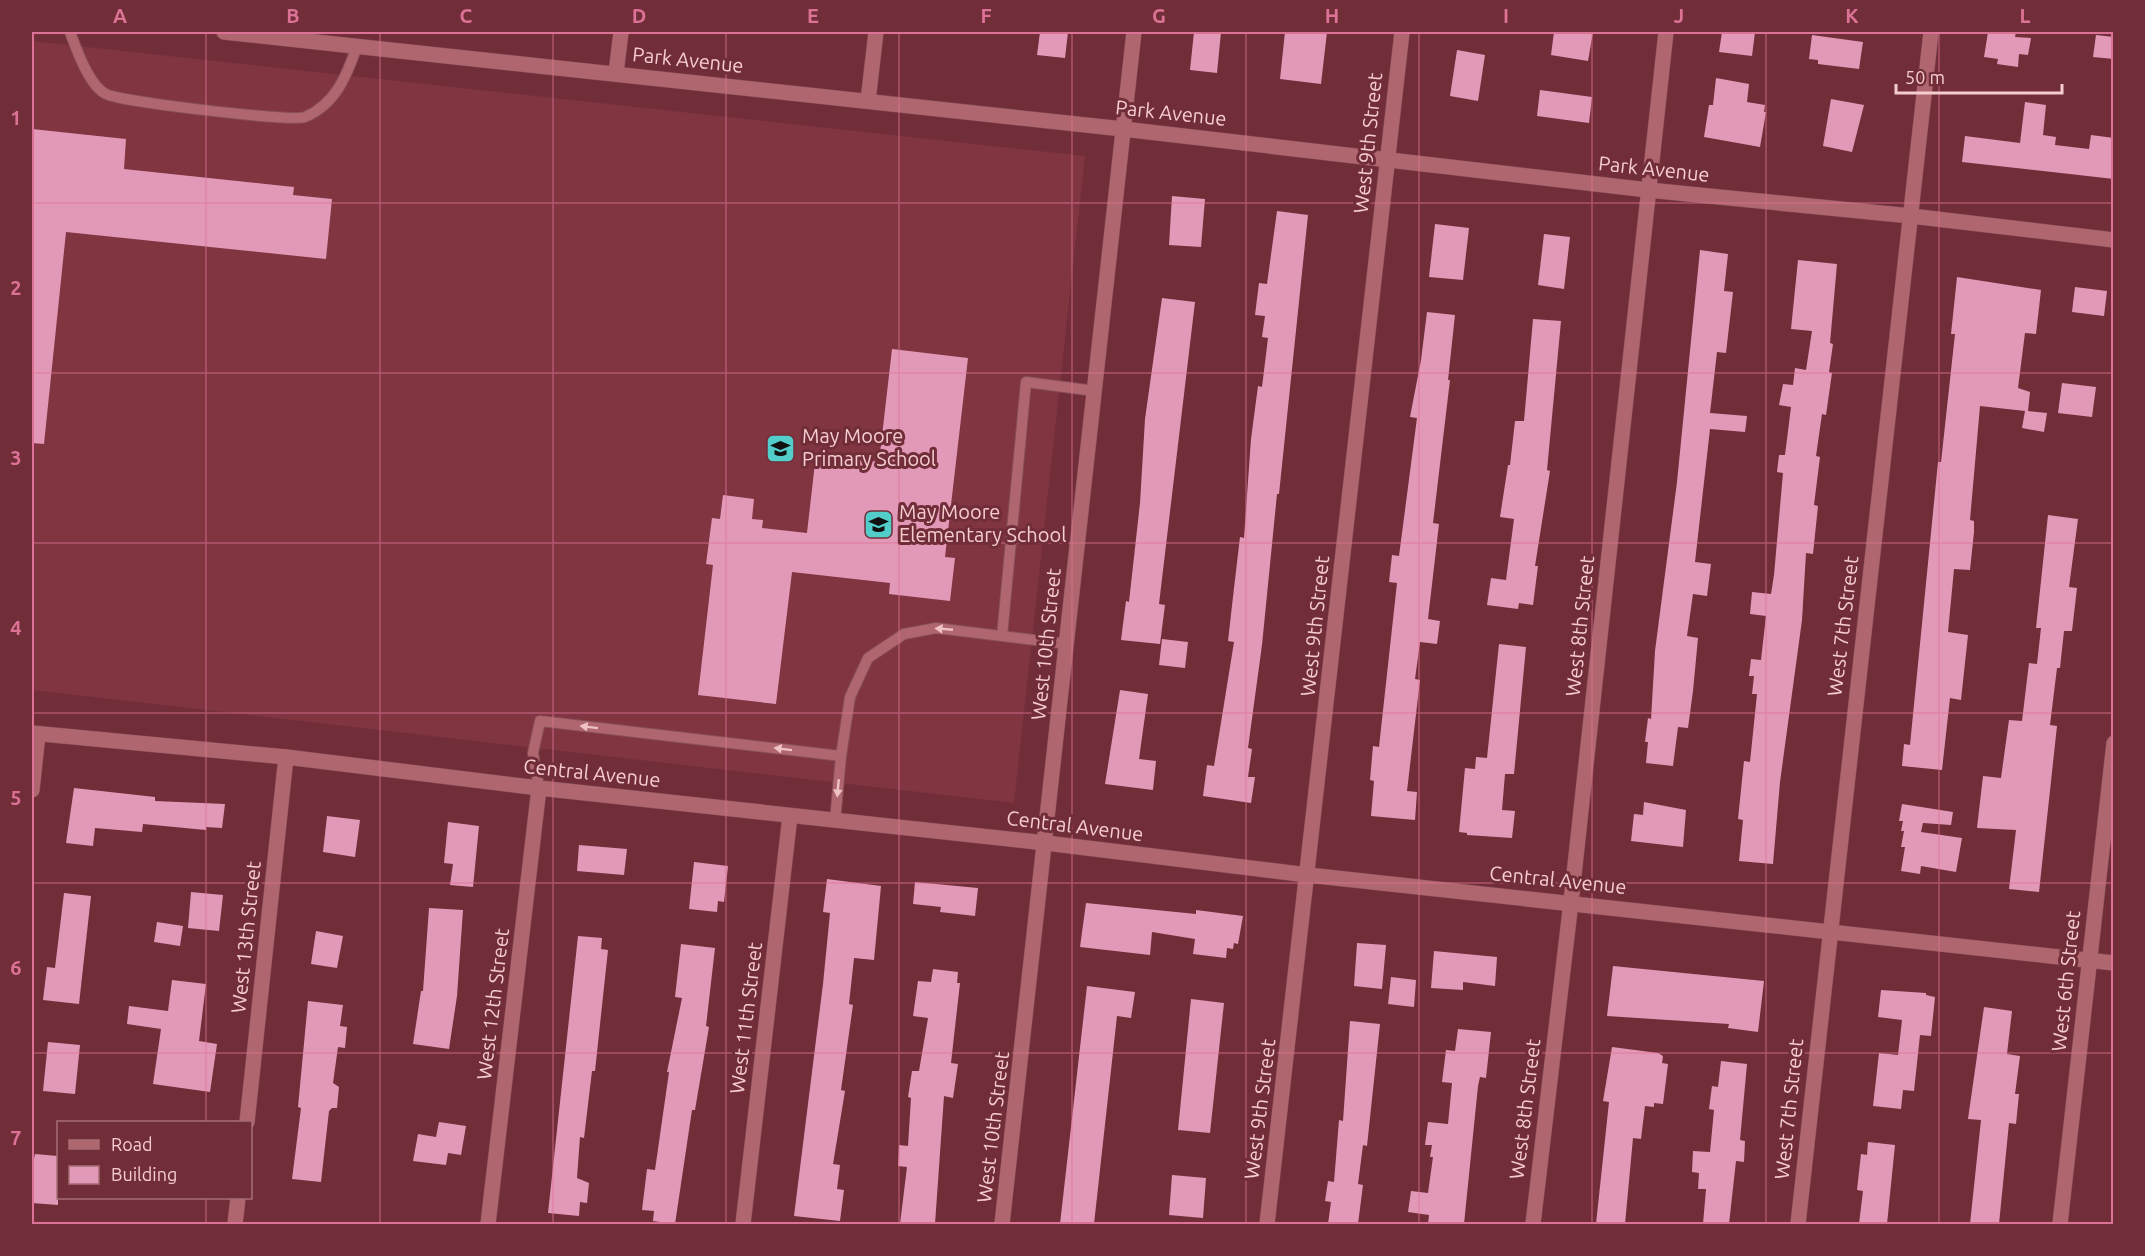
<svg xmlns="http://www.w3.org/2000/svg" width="2145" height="1256" viewBox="0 0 2145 1256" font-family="Ubuntu,sans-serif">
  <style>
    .built { fill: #803541 }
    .building { fill: #e299b8 }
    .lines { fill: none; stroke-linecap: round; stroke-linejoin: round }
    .lane-casing { stroke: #864e58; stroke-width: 12 }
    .street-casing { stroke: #864e58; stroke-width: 16 }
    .lane { stroke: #af666e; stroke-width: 10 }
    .street { stroke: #af666e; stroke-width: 15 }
    .oneway { fill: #efc2c6 }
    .grid { fill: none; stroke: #dc7296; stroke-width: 1.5; stroke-opacity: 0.55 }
    .labels { text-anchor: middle; stroke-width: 6; stroke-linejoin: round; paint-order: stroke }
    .street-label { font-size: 20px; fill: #f6ccd0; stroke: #712e39 }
    .poi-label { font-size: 20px; fill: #f6ccd0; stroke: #712e39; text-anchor: start }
    .neatline { fill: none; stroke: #dc7296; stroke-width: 2 }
    .grid-label { font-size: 20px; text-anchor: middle; font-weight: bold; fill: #dc7296 }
  </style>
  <rect width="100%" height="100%" fill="#712e39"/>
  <polygon class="built" points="32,41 1085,156 1014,803 32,690"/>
  <g class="building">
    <polygon points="1040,32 1068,32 1065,58 1037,55"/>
    <polygon points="1194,32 1221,32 1217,73 1190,70"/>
    <polygon points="1285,32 1327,32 1321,84 1280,79"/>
    <polygon points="1554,32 1593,32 1588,61 1551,55"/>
    <polygon points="1722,32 1755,32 1752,56 1719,52"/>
    <polygon points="1988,32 2016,32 2015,37 2031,38 2028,55 2019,54 2018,67 1997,64 1998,59 1984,57"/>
    <polygon points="1812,35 1863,42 1859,69 1818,64 1818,60 1809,59"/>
    <polygon points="2096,35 2114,37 2114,59 2093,57"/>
    <polygon points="1457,50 1485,55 1478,101 1450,96"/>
    <polygon points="1716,78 1749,84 1747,102 1765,105 1764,112 1766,112 1760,147 1704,137 1709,105 1713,105"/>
    <polygon points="1540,90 1592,97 1589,123 1537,116"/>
    <polygon points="1831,99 1864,105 1852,152 1823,146"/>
    <polygon points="2025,102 2046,105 2043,135 2056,137 2055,145 2089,149 2091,135 2114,138 2114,179 1962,162 1965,136 2020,143"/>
    <polygon points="32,129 126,139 124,169 294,187 293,195 332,199 326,259 66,232 44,444 32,443"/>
    <polygon points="1172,196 1205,199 1201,247 1169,245"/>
    <polygon points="1277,211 1308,215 1279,494 1277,494 1262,645 1248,748 1252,749 1248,777 1255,777 1251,803 1203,796 1207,765 1214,766 1234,642 1228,641 1234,588 1240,537 1244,538 1251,439 1258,386 1262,387 1268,338 1262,337 1265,316 1255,315 1259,283 1267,284"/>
    <polygon points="1435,224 1469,228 1463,280 1429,277"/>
    <polygon points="1544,234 1570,237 1564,289 1538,285"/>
    <polygon points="1700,250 1728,254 1724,291 1733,292 1726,353 1717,352 1710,413 1747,416 1745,432 1710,429 1695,562 1711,564 1707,596 1693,594 1687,636 1698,638 1693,691 1688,728 1678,727 1673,766 1646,763 1648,742 1645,742 1648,718 1651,719 1655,651 1677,482"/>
    <polygon points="1798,260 1837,264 1830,343 1833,344 1829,372 1832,373 1826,415 1822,414 1816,456 1820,457 1814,505 1818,506 1813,554 1806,553 1802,620 1780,782 1773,864 1739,861 1743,820 1738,819 1744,761 1750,762 1757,694 1752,694 1754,676 1749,676 1751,659 1761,660 1766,616 1750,614 1752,592 1771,594 1774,575 1783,473 1777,472 1779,455 1785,455 1791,407 1779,405 1783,384 1793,385 1795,368 1806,370 1812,331 1791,329"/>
    <polygon points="1957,277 2041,290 2036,334 2025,333 2018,388 2030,392 2028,411 2047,413 2044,432 2022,428 2025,411 1980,406 1970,520 1974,521 1974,532 1970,570 1954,569 1948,632 1968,635 1961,700 1950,698 1942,770 1902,766 1904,744 1910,745 1938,462 1941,462 1955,334 1951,334"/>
    <polygon points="2075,287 2107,291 2104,316 2072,312"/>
    <polygon points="1162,298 1195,302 1159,604 1165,605 1160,644 1121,640 1126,601 1129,602 1140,503 1145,419"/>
    <polygon points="1427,312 1455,315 1448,380 1450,380 1433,523 1439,524 1428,619 1440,621 1437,644 1420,642 1415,679 1420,680 1407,791 1417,792 1415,820 1371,816 1374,781 1370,780 1373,746 1379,747 1397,583 1389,582 1392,555 1399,556 1417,418 1410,417 1421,360"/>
    <polygon points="1533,319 1561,321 1547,470 1550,471 1535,566 1538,566 1533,605 1519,603 1518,609 1487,605 1491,578 1506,580 1514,519 1500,517 1508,465 1510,465 1515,421 1524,421"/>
    <polygon points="892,349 968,358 945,557 955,558 950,601 889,594 890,583 792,572 776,704 698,695 713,565 706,564 712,518 720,519 723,495 754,499 752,519 763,520 762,528 807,533 816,454 879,462"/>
    <polygon points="2062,383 2096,387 2092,417 2058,413"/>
    <polygon points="2048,515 2078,519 2069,587 2077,588 2072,631 2064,631 2060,668 2057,668 2050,725 2057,726 2039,892 2009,889 2016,830 1977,828 1983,776 2001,778 2009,720 2022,721 2029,663 2037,664 2041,628 2036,628"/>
    <polygon points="1162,639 1188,642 1185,668 1159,665"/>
    <polygon points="1499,644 1526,647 1514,774 1505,774 1502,810 1515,811 1512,838 1467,835 1467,833 1459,832 1465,768 1475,769 1476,757 1487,758"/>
    <polygon points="1120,690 1148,694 1139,759 1156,761 1153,790 1105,784"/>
    <polygon points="74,788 155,797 155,801 225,804 222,828 206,827 206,830 143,824 142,832 95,828 93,846 66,843"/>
    <polygon points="1644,802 1686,810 1683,847 1631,841 1634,814 1643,815"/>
    <polygon points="1902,804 1953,812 1951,825 1923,823 1921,832 1962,838 1956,872 1921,866 1920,874 1901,871 1905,847 1901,847 1904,831 1901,831 1903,821 1899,821"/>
    <polygon points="327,816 360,820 355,857 323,852"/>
    <polygon points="448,822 479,826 473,887 450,885 453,864 444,863"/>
    <polygon points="579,845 627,849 624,875 577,871"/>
    <polygon points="694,862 728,866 724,902 718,901 717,912 689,909"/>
    <polygon points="827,879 881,886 874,960 854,958 849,1004 853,1005 841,1090 845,1091 833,1164 840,1165 837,1189 844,1190 840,1221 794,1216 823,984 830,913 823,912"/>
    <polygon points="915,882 978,888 975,916 940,912 941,907 913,904"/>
    <polygon points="191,892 223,895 219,931 188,928"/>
    <polygon points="64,893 91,896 79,1004 43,1000 47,967 55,968"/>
    <polygon points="1086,903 1196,914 1196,910 1243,916 1238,944 1234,943 1233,949 1227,948 1226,958 1193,954 1195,939 1152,932 1150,955 1080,947"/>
    <polygon points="429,908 463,910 457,996 449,1049 413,1044 421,991 423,991"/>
    <polygon points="157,922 183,926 180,946 154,942"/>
    <polygon points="316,931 343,936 337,968 311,964"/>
    <polygon points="578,936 602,938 601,949 608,950 595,1071 592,1071 584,1138 580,1137 577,1178 589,1183 587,1203 580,1202 579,1216 548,1213"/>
    <polygon points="1357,943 1386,945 1382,989 1354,986"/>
    <polygon points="681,944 715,948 706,1026 709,1027 695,1110 692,1110 675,1224 653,1221 654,1211 642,1210 647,1169 655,1170 669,1072 667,1072 682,998 675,997"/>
    <polygon points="1434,951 1497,957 1495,986 1463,982 1463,990 1431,988"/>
    <polygon points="1613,966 1764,981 1758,1032 1728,1028 1729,1024 1607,1016"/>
    <polygon points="933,969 958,972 957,983 960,983 951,1063 958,1064 953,1098 944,1096 935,1224 900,1224 907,1167 898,1166 899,1145 908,1146 911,1098 908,1097 912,1071 919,1071 928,1018 913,1016 918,981 931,982"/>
    <polygon points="1391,977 1416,980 1414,1007 1388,1004"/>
    <polygon points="172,980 206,984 199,1041 217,1044 210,1092 153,1084 161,1029 127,1024 129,1006 168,1011"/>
    <polygon points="1087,986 1135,992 1131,1018 1117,1016 1094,1224 1060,1224"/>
    <polygon points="1881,990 1926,993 1926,995 1935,997 1931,1036 1920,1035 1914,1091 1903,1090 1901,1109 1873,1106 1879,1053 1898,1055 1902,1020 1878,1017"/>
    <polygon points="1191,999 1224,1003 1210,1133 1178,1130"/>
    <polygon points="308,1001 343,1005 340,1026 347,1027 345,1048 338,1047 333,1083 339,1087 337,1108 332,1108 329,1111 321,1182 292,1179 301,1108 298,1107"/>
    <polygon points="1984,1007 2012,1011 2007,1054 2020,1056 2015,1094 2019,1094 2016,1124 2009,1123 1999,1224 1970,1224 1981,1120 1968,1119"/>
    <polygon points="1350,1021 1380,1024 1367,1146 1363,1145 1358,1184 1363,1185 1358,1224 1328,1224 1331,1202 1325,1201 1328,1181 1334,1182 1339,1120 1343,1121"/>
    <polygon points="1458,1029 1491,1032 1486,1078 1480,1077 1478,1086 1464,1224 1428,1224 1429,1215 1408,1212 1411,1191 1428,1193 1433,1157 1430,1157 1432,1145 1425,1145 1428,1122 1448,1124 1452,1083 1442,1082 1446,1050 1455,1051"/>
    <polygon points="48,1042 80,1045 75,1094 43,1091"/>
    <polygon points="1612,1047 1658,1053 1663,1056 1662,1063 1668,1064 1663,1104 1654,1103 1654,1107 1645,1106 1641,1139 1633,1138 1625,1224 1596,1224 1609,1102 1603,1101"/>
    <polygon points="1721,1061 1747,1064 1740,1140 1745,1141 1744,1162 1736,1161 1729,1224 1703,1224 1706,1189 1698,1189 1699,1173 1692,1172 1693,1151 1710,1152 1714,1110 1709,1109 1712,1086 1718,1087"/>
    <polygon points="439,1122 466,1126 461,1155 448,1153 446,1165 413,1161 418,1134 436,1137"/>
    <polygon points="1868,1142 1895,1145 1887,1224 1859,1224 1863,1191 1857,1190 1861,1154 1867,1155"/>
    <polygon points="35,1154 58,1156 58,1205 32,1203 32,1169"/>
    <polygon points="1172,1175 1206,1178 1203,1218 1169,1215"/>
  </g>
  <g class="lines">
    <defs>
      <g id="lane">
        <path d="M70,32C76,48 89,86 106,94C122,102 292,122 305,117C336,104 347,75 357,46"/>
        <polyline points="1002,636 1026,382 1095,391"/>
        <polyline points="539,788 533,753 540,721 841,756"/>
        <polyline points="835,821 841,756 850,697 868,658 904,634 936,628 1068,644"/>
      </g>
      <g id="street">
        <polyline points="224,32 1123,129 1648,190 1911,216 2114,240"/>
        <polyline points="616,73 621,32"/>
        <polyline points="868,101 876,32"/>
        <polyline points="32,733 286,757 539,788 1046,843 1308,875 2114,963"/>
        <polyline points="32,790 38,734"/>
        <polyline points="247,1122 286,757"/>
        <polyline points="235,1224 238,1198"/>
        <polyline points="488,1224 539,788"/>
        <polyline points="743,1224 790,816"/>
        <polyline points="1002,1224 1134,32"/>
        <polyline points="1267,1224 1402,32"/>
        <polyline points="1533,1224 1571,902 1666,32"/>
        <polyline points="1798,1224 1931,32"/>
        <polyline points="2060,1224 2114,743"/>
      </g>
    </defs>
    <use href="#lane" class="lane-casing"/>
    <use href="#street" class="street-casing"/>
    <use href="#lane" class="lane"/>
    <use href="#street" class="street"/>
  </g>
  <defs><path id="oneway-solid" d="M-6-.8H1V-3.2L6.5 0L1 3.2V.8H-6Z" transform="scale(1.5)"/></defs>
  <g class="oneway">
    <use href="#oneway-solid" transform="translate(944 629) rotate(-175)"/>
    <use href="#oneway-solid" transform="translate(589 727) rotate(-173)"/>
    <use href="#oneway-solid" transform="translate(783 749) rotate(-173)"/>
    <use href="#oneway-solid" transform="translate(838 788) rotate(95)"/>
  </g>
  <path class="grid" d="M206,32V1122M380,32V1224M553,32V1224M726,32V1224M899,32V1224M1072,32V1224M1246,32V1224M1419,32V1224M1592,32V1224M1766,32V1224M1939,32V1224M32,203H2114M32,373H2114M32,543H2114M32,713H2114M32,883H2114M32,1053H2114M206,1198V1224"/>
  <defs>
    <symbol id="school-square" viewBox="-11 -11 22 22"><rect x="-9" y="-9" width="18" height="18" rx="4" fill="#53cdca" stroke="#712e39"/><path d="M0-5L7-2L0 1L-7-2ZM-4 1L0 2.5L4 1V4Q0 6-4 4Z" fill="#111"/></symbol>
  </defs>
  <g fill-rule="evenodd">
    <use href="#school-square" x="764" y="432" width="33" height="33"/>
    <use href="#school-square" x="862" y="508" width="33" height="33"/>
  </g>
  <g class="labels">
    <g class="street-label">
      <text transform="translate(688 60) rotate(6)" y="7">Park Avenue</text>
      <text transform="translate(1171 113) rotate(6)" y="7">Park Avenue</text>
      <text transform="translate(1368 143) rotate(-84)" y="7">West 9th Street</text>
      <text transform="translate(1654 169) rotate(6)" y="7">Park Avenue</text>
      <text transform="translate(1315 626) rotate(-84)" y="7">West 9th Street</text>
      <text transform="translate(1580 626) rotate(-84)" y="7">West 8th Street</text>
      <text transform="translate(1843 626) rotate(-83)" y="7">West 7th Street</text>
      <text transform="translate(1046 644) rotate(-84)" y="7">West 10th Street</text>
      <text transform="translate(592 773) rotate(6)" y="7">Central Avenue</text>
      <text transform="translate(1075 826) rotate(7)" y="7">Central Avenue</text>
      <text transform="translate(1558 880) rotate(6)" y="7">Central Avenue</text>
      <text transform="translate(246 937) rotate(-84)" y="7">West 13th Street</text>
      <text transform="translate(2066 981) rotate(-84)" y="7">West 6th Street</text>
      <text transform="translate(493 1004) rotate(-83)" y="7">West 12th Street</text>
      <text transform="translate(746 1018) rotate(-83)" y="7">West 11th Street</text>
      <text transform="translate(1260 1109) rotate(-83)" y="7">West 9th Street</text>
      <text transform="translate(1525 1109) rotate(-83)" y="7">West 8th Street</text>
      <text transform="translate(1789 1109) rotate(-84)" y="7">West 7th Street</text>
      <text transform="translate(993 1127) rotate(-83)" y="7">West 10th Street</text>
    </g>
    <g class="poi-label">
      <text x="802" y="443">May Moore<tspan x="802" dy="23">Primary School</tspan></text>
      <text x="899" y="519">May Moore<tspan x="899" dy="23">Elementary School</tspan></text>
    </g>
  </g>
  <rect width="2145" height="1256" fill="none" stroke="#712e39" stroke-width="66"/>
  <rect x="57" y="1121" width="195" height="78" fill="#712e39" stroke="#a66d75" stroke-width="1.5"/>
  <rect x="69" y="1140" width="30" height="9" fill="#af666e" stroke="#a66d75" stroke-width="1.5"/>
  <text x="111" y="1151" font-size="18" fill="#f6ccd0">Road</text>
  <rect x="69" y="1166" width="30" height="18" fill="#e299b8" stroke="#a66d75" stroke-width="1.5"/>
  <text x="111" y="1181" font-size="18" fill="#f6ccd0">Building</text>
  <path d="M1896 84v9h166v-9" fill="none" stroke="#f6ccd0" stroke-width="3"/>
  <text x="1905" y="84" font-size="18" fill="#f6ccd0" stroke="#712e39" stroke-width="4.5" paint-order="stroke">50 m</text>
  <rect x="33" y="33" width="2079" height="1190" class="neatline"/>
  <g class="grid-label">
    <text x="120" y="23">A</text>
    <text x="293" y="23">B</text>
    <text x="466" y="23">C</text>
    <text x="639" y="23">D</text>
    <text x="813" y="23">E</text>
    <text x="986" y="23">F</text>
    <text x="1159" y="23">G</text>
    <text x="1332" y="23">H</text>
    <text x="1506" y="23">I</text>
    <text x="1679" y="23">J</text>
    <text x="1852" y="23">K</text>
    <text x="2025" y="23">L</text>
    <text x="16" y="125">1</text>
    <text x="16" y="295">2</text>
    <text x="16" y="465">3</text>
    <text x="16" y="635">4</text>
    <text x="16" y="805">5</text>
    <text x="16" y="975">6</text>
    <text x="16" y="1145">7</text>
  </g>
</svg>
